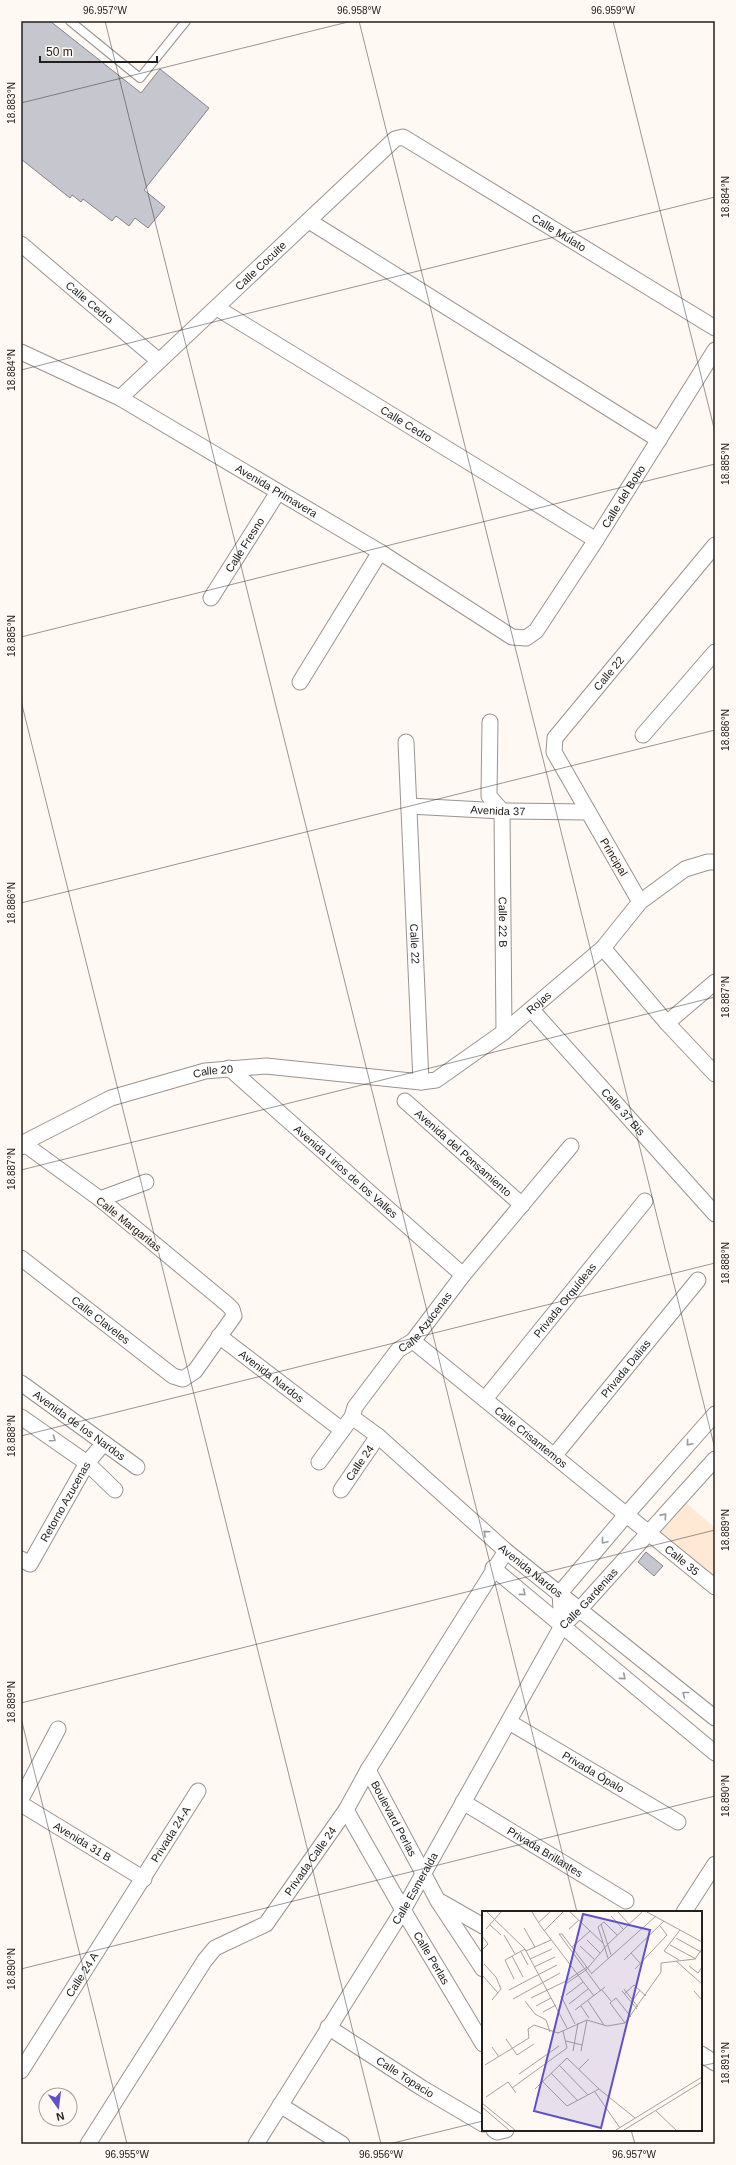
<svg xmlns="http://www.w3.org/2000/svg" width="736" height="2165" viewBox="0 0 736 2165" font-family="Helvetica,sans-serif">
  <style>
    .green { fill: #ffe8d4 }
    .building { fill: #c6c7ce; stroke: #85858c }
    .lines { fill: none; stroke-linecap: round; stroke-linejoin: round }
    .service-casing { stroke: #9a9490; stroke-width: 10 }
    .minor-casing { stroke: #9a9490; stroke-width: 17 }
    .service { stroke: #fff; stroke-width: 8 }
    .minor { stroke: #fff; stroke-width: 15 }
    .oneway { stroke: #9c9b9a }
    .ticks { fill: none; stroke: #22201e; stroke-width: 1; stroke-opacity: 0.45 }
    .labels { text-anchor: middle; stroke-width: 3; stroke-linejoin: round; paint-order: stroke }
    .street-label { font-size: 11px; fill: #22201e; stroke: #fff8f3 }
    .inset-road { fill: none; stroke: #a7a29e; stroke-width: 1 }
    .view { fill: #5e51ca; fill-opacity: 0.15; stroke: #5e51ca; stroke-width: 2 }
    .inset-edge { fill: none; stroke: #22201e; stroke-width: 2 }
    .neatline { fill: none; stroke: #22201e; stroke-width: 1.5 }
    .ticks-label { font-size: 10px; text-anchor: middle; fill: #22201e }
  </style>
  <rect width="100%" height="100%" fill="#fff8f3"/>
  <polygon class="green" points="686,1503 715,1528 715,1584 658,1535"/>
  <g class="building">
    <polygon points="21,21 50,21 141,93 160,69 209,108 144,190 165,207 148,228 135,218 129,226 116,216 112,221 83,199 81,202 72,195 70,198 21,159"/>
    <polygon points="646,1552 663,1566 654,1576 638,1562"/>
  </g>
  <g class="lines">
    <defs>
      <polyline id="service" points="70,21 140,78 186,21"/>
      <g id="minor">
        <polyline points="309,221 659,440"/>
        <path id="s1" d="M21,244L159,361"/>
        <path id="s2" d="M217,308L596,540"/>
        <path id="s3" d="M21,352L120,398L380,552L512,637L526,638L536,631L596,540L715,350"/>
        <path id="s4" d="M120,398L395,139L403,137L715,328"/>
        <path id="s5" d="M211,598L278,492"/>
        <polyline points="300,682 380,552"/>
        <path id="s6" d="M490,722L489,796L502,811L504,1032"/>
        <polyline points="643,735 715,652"/>
        <path id="s7" d="M406,742L421,1082"/>
        <path id="s8" d="M409,806L502,811L587,812"/>
        <path id="s9" d="M640,902L554,752L555,738L715,545"/>
        <polyline points="603,948 667,1023 715,1074"/>
        <path id="s10" d="M531,1009L715,1214"/>
        <polyline points="667,1023 715,982"/>
        <path id="s11" d="M229,1068L463,1275"/>
        <path id="s12" d="M405,1101L522,1205"/>
        <path id="s13" d="M21,1147L23,1143L111,1098L205,1071L266,1066L421,1082L436,1080L504,1032L603,948L640,902L685,869L708,862H715"/>
        <polyline points="100,1199 146,1182"/>
        <path id="s14" d="M21,1258L173,1376L183,1379L195,1371L234,1316L232,1309L227,1304L100,1199L23,1143"/>
        <path id="s15" d="M219,1336L342,1430"/>
        <path id="s16" d="M413,1341L715,1587"/>
        <path id="s17" d="M21,1383L137,1467"/>
        <path id="s18" d="M485,1399L645,1201"/>
        <polyline points="21,1417 87,1463 115,1490"/>
        <path id="s19" d="M352,1417L378,1436L506,1551L715,1718"/>
        <path id="s20" d="M554,1456L698,1280"/>
        <path id="s21" d="M319,1462L352,1417L355,1407L398,1350L413,1341L463,1275L571,1146"/>
        <path id="s22" d="M341,1490L378,1436"/>
        <path id="s23" d="M21,1559L30,1564L87,1463L104,1443"/>
        <polyline points="493,1568 715,1753"/>
        <polyline points="562,1626 560,1593 626,1515 715,1414"/>
        <path id="s24" d="M509,1722L678,1822"/>
        <path id="s25" d="M368,1770L438,1901L483,1969"/>
        <polyline points="21,1799 58,1729"/>
        <path id="s26" d="M463,1802L626,1901"/>
        <path id="s27" d="M21,1804L144,1879"/>
        <path id="s28" d="M346,1810L403,1910L483,2044"/>
        <polyline points="441,1902 483,1926"/>
        <polyline points="684,1912 715,1864"/>
        <path id="s29" d="M328,2027L422,2088L483,2124"/>
        <polyline points="701,2054 715,2063"/>
        <path id="s30" d="M21,2071L198,1791"/>
        <polyline points="280,2105 342,2144"/>
        <polyline points="494,2130 497,2132 506,2130"/>
        <path id="s31" d="M88,2144L205,1960L215,1948L266,1924L346,1810L368,1770L506,1551"/>
        <path id="s32" d="M256,2144L403,1910L562,1626L580,1609L715,1459"/>
      </g>
    </defs>
    <use href="#service" class="service-casing"/>
    <use href="#minor" class="minor-casing"/>
    <use href="#service" class="service"/>
    <use href="#minor" class="minor"/>
  </g>
  <defs><path id="oneway-chevron" d="M-2-3.5L2.5 0L-2 3.5" fill="none" stroke-width="1.6" stroke-linecap="round" stroke-linejoin="round"/></defs>
  <g class="oneway">
    <use href="#oneway-chevron" transform="translate(53 1439) rotate(35)"/>
    <use href="#oneway-chevron" transform="translate(689 1443) rotate(131)"/>
    <use href="#oneway-chevron" transform="translate(664 1516) rotate(-48)"/>
    <use href="#oneway-chevron" transform="translate(486 1533) rotate(-138)"/>
    <use href="#oneway-chevron" transform="translate(604 1541) rotate(130)"/>
    <use href="#oneway-chevron" transform="translate(523 1593) rotate(40)"/>
    <use href="#oneway-chevron" transform="translate(623 1677) rotate(40)"/>
    <use href="#oneway-chevron" transform="translate(685 1694) rotate(-141)"/>
  </g>
  <path class="ticks" d="M105,21L577,1912M359,21L715,1449M613,21L715,432M21,103L352,21M21,370L715,197M21,637L715,464M21,701L381,2144M21,903L715,730M21,1170L715,997M21,1436L715,1263M21,1703L715,1530M21,1718L127,2144M21,1969L715,1796M701,2066L715,2063M631,2130L635,2144M389,2144L483,2121"/>
  <g class="labels">
    <g class="street-label">
      <text dy="4" stroke="none"><textPath href="#s4" startOffset="569">Calle Mulato</textPath></text>
      <text dy="4" stroke="none"><textPath href="#s4" startOffset="193">Calle Cocuite</textPath></text>
      <text dy="4" stroke="none"><textPath href="#s1" startOffset="90">Calle Cedro</textPath></text>
      <text dy="4" stroke="none"><textPath href="#s2" startOffset="222">Calle Cedro</textPath></text>
      <text dy="4" stroke="none"><textPath href="#s3" startOffset="291">Avenida Primavera</textPath></text>
      <text dy="4" stroke="none"><textPath href="#s3" startOffset="755">Calle del Bobo</textPath></text>
      <text dy="4" stroke="none"><textPath href="#s5" startOffset="63">Calle Fresno</textPath></text>
      <text dy="4" stroke="none"><textPath href="#s9" startOffset="271">Calle 22</textPath></text>
      <text dy="4" stroke="none"><textPath href="#s8" startOffset="89">Avenida 37</textPath></text>
      <text transform="translate(614 857) rotate(59)" y="4">Principal</text>
      <text dy="4" stroke="none"><textPath href="#s6" startOffset="205">Calle 22 B</textPath></text>
      <text dy="4" stroke="none"><textPath href="#s7" startOffset="202">Calle 22</textPath></text>
      <text dy="4" stroke="none"><textPath href="#s13" startOffset="562">Rojas</textPath></text>
      <text dy="4" stroke="none"><textPath href="#s13" startOffset="209">Calle 20</textPath></text>
      <text dy="4" stroke="none"><textPath href="#s10" startOffset="138">Calle 37 Bis</textPath></text>
      <text dy="4" stroke="none"><textPath href="#s12" startOffset="78">Avenida del Pensamiento</textPath></text>
      <text dy="4" stroke="none"><textPath href="#s11" startOffset="156">Avenida Lirios de los Valles</textPath></text>
      <text transform="translate(129 1224) rotate(39)" y="4">Calle Margaritas</text>
      <text dy="4" stroke="none"><textPath href="#s18" startOffset="127">Privada Orquídeas</textPath></text>
      <text dy="4" stroke="none"><textPath href="#s14" startOffset="101">Calle Claveles</textPath></text>
      <text dy="4" stroke="none"><textPath href="#s21" startOffset="177">Calle Azucenas</textPath></text>
      <text dy="4" stroke="none"><textPath href="#s20" startOffset="113">Privada Dalias</textPath></text>
      <text dy="4" stroke="none"><textPath href="#s15" startOffset="66">Avenida Nardos</textPath></text>
      <text dy="4" stroke="none"><textPath href="#s17" startOffset="72">Avenida de los Nardos</textPath></text>
      <text dy="4" stroke="none"><textPath href="#s16" startOffset="152">Calle Crisantemos</textPath></text>
      <text dy="4" stroke="none"><textPath href="#s22" startOffset="33">Calle 24</textPath></text>
      <text dy="4" stroke="none"><textPath href="#s23" startOffset="82">Retorno Azucenas</textPath></text>
      <text dy="4" stroke="none"><textPath href="#s16" startOffset="347">Calle 35</textPath></text>
      <text dy="4" stroke="none"><textPath href="#s19" startOffset="236">Avenida Nardos</textPath></text>
      <text dy="4" stroke="none"><textPath href="#s32" startOffset="640">Calle Gardenias</textPath></text>
      <text dy="4" stroke="none"><textPath href="#s24" startOffset="98">Privada Ópalo</textPath></text>
      <text dy="4" stroke="none"><textPath href="#s25" startOffset="55">Boulevard Perlas</textPath></text>
      <text dy="4" stroke="none"><textPath href="#s30" startOffset="280">Privada 24-A</textPath></text>
      <text dy="4" stroke="none"><textPath href="#s27" startOffset="72">Avenida 31 B</textPath></text>
      <text dy="4" stroke="none"><textPath href="#s26" startOffset="96">Privada Brillantes</textPath></text>
      <text dy="4" stroke="none"><textPath href="#s31" startOffset="367">Privada Calle 24</textPath></text>
      <text dy="4" stroke="none"><textPath href="#s32" startOffset="301">Calle Esmeralda</textPath></text>
      <text dy="4" stroke="none"><textPath href="#s28" startOffset="171">Calle Perlas</textPath></text>
      <text dy="4" stroke="none"><textPath href="#s30" startOffset="114">Calle 24 A</textPath></text>
      <text dy="4" stroke="none"><textPath href="#s29" startOffset="92">Calle Topacio</textPath></text>
    </g>
  </g>
  <g transform="translate(482 1911)">
    <rect width="220" height="220" fill="#fff8f3"/>
    <path class="inset-road" d="M5,1L43,38L85,117M50,1L58,14L112,85M88,1L122,33M136,1L147,13M165,1L220,31M129,5L141,18M56,12L68,1M119,13L129,44M8,14L19,24M42,17L53,36M4,18L19,1M87,18L97,9M62,20L81,1M22,24L33,43M194,27L219,41M105,29L118,42M188,34L214,48M98,35L112,48M90,36L108,20M0,39L6,33L0,25M44,40L69,29M39,41L46,54M149,42L158,52M30,45L41,66M126,47L116,16L122,11L135,24M48,48L70,38M142,49L182,10M197,49L182,40L198,19M194,50L220,73M2,53L14,66L19,78L10,89M207,55L216,62L220,56M52,56L73,46M105,56L84,70L85,72L104,59L126,33L160,1M153,58L185,24L178,15M109,63L174,5M110,63L80,23H77L119,80M0,64L16,82M32,68L23,49L43,38M142,78L156,96M27,79L75,54M120,79L129,90M140,80L155,98M212,80L220,89M142,83L152,74L164,85M84,84L101,71M79,85L93,113M49,87L84,70M31,88L78,62M151,89L158,79M43,90L53,103L64,109L68,121M106,90L122,114M87,93L106,78M54,95L69,87M99,95L107,107M93,99L123,76M61,101L74,94M105,109L125,115L143,112L179,61V52L213,48L220,38M143,112L128,92L134,87L149,106M24,128L35,144L52,133M84,130L100,134M10,136L17,146M91,140L96,112M99,140L105,109M3,154L47,127L46,118L52,114L76,122L105,109M77,154L106,184M97,158L107,148M69,162L96,190M37,163L77,135M60,170L85,195L117,178M30,177L85,137L81,120M53,178L85,147L117,178L153,207M113,181L138,217M4,186L26,171L34,182M0,192L33,219M0,196L27,219M174,200L194,219M134,219L220,166M142,219L220,171"/>
    <path class="view" d="M101,3L168,19L119,217L52,200Z"/>
    <rect width="220" height="220" class="inset-edge"/>
  </g>
  <rect width="736" height="2165" fill="none" stroke="#fff8f3" stroke-width="44"/>
  <g transform="translate(58 2107) rotate(166)"><circle r="19" fill="#fff8f3" stroke="#a7a29e"/>
  <path d="M0-3L7 15L0 10L-7 15Z" fill="#5e51ca"/>
  <text y="-6" font-size="11" font-weight="bold" text-anchor="middle" fill="#22201e">N</text>
  </g>
  <path d="M40 56v6h117v-6" fill="none" stroke="#22201e" stroke-width="2"/>
  <text x="46" y="56" font-size="12" fill="#22201e" stroke="#fff8f3" stroke-width="3" paint-order="stroke">50 m</text>
  <rect x="22" y="22" width="692" height="2121" class="neatline"/>
  <g class="ticks-label">
    <text x="105" y="14">96.957°W</text>
    <text x="359" y="14">96.958°W</text>
    <text x="613" y="14">96.959°W</text>
    <text transform="translate(11 103) rotate(-90)" y="4">18.883°N</text>
    <text transform="translate(725 197) rotate(-90)" y="4">18.884°N</text>
    <text transform="translate(11 370) rotate(-90)" y="4">18.884°N</text>
    <text transform="translate(725 464) rotate(-90)" y="4">18.885°N</text>
    <text transform="translate(11 636) rotate(-90)" y="4">18.885°N</text>
    <text transform="translate(725 730) rotate(-90)" y="4">18.886°N</text>
    <text transform="translate(11 903) rotate(-90)" y="4">18.886°N</text>
    <text transform="translate(725 997) rotate(-90)" y="4">18.887°N</text>
    <text transform="translate(11 1169) rotate(-90)" y="4">18.887°N</text>
    <text transform="translate(725 1263) rotate(-90)" y="4">18.888°N</text>
    <text transform="translate(11 1436) rotate(-90)" y="4">18.888°N</text>
    <text transform="translate(725 1530) rotate(-90)" y="4">18.889°N</text>
    <text transform="translate(11 1702) rotate(-90)" y="4">18.889°N</text>
    <text transform="translate(725 1796) rotate(-90)" y="4">18.890°N</text>
    <text transform="translate(11 1969) rotate(-90)" y="4">18.890°N</text>
    <text transform="translate(725 2063) rotate(-90)" y="4">18.891°N</text>
    <text x="127" y="2158">96.955°W</text>
    <text x="381" y="2158">96.956°W</text>
    <text x="634" y="2158">96.957°W</text>
  </g>
</svg>
